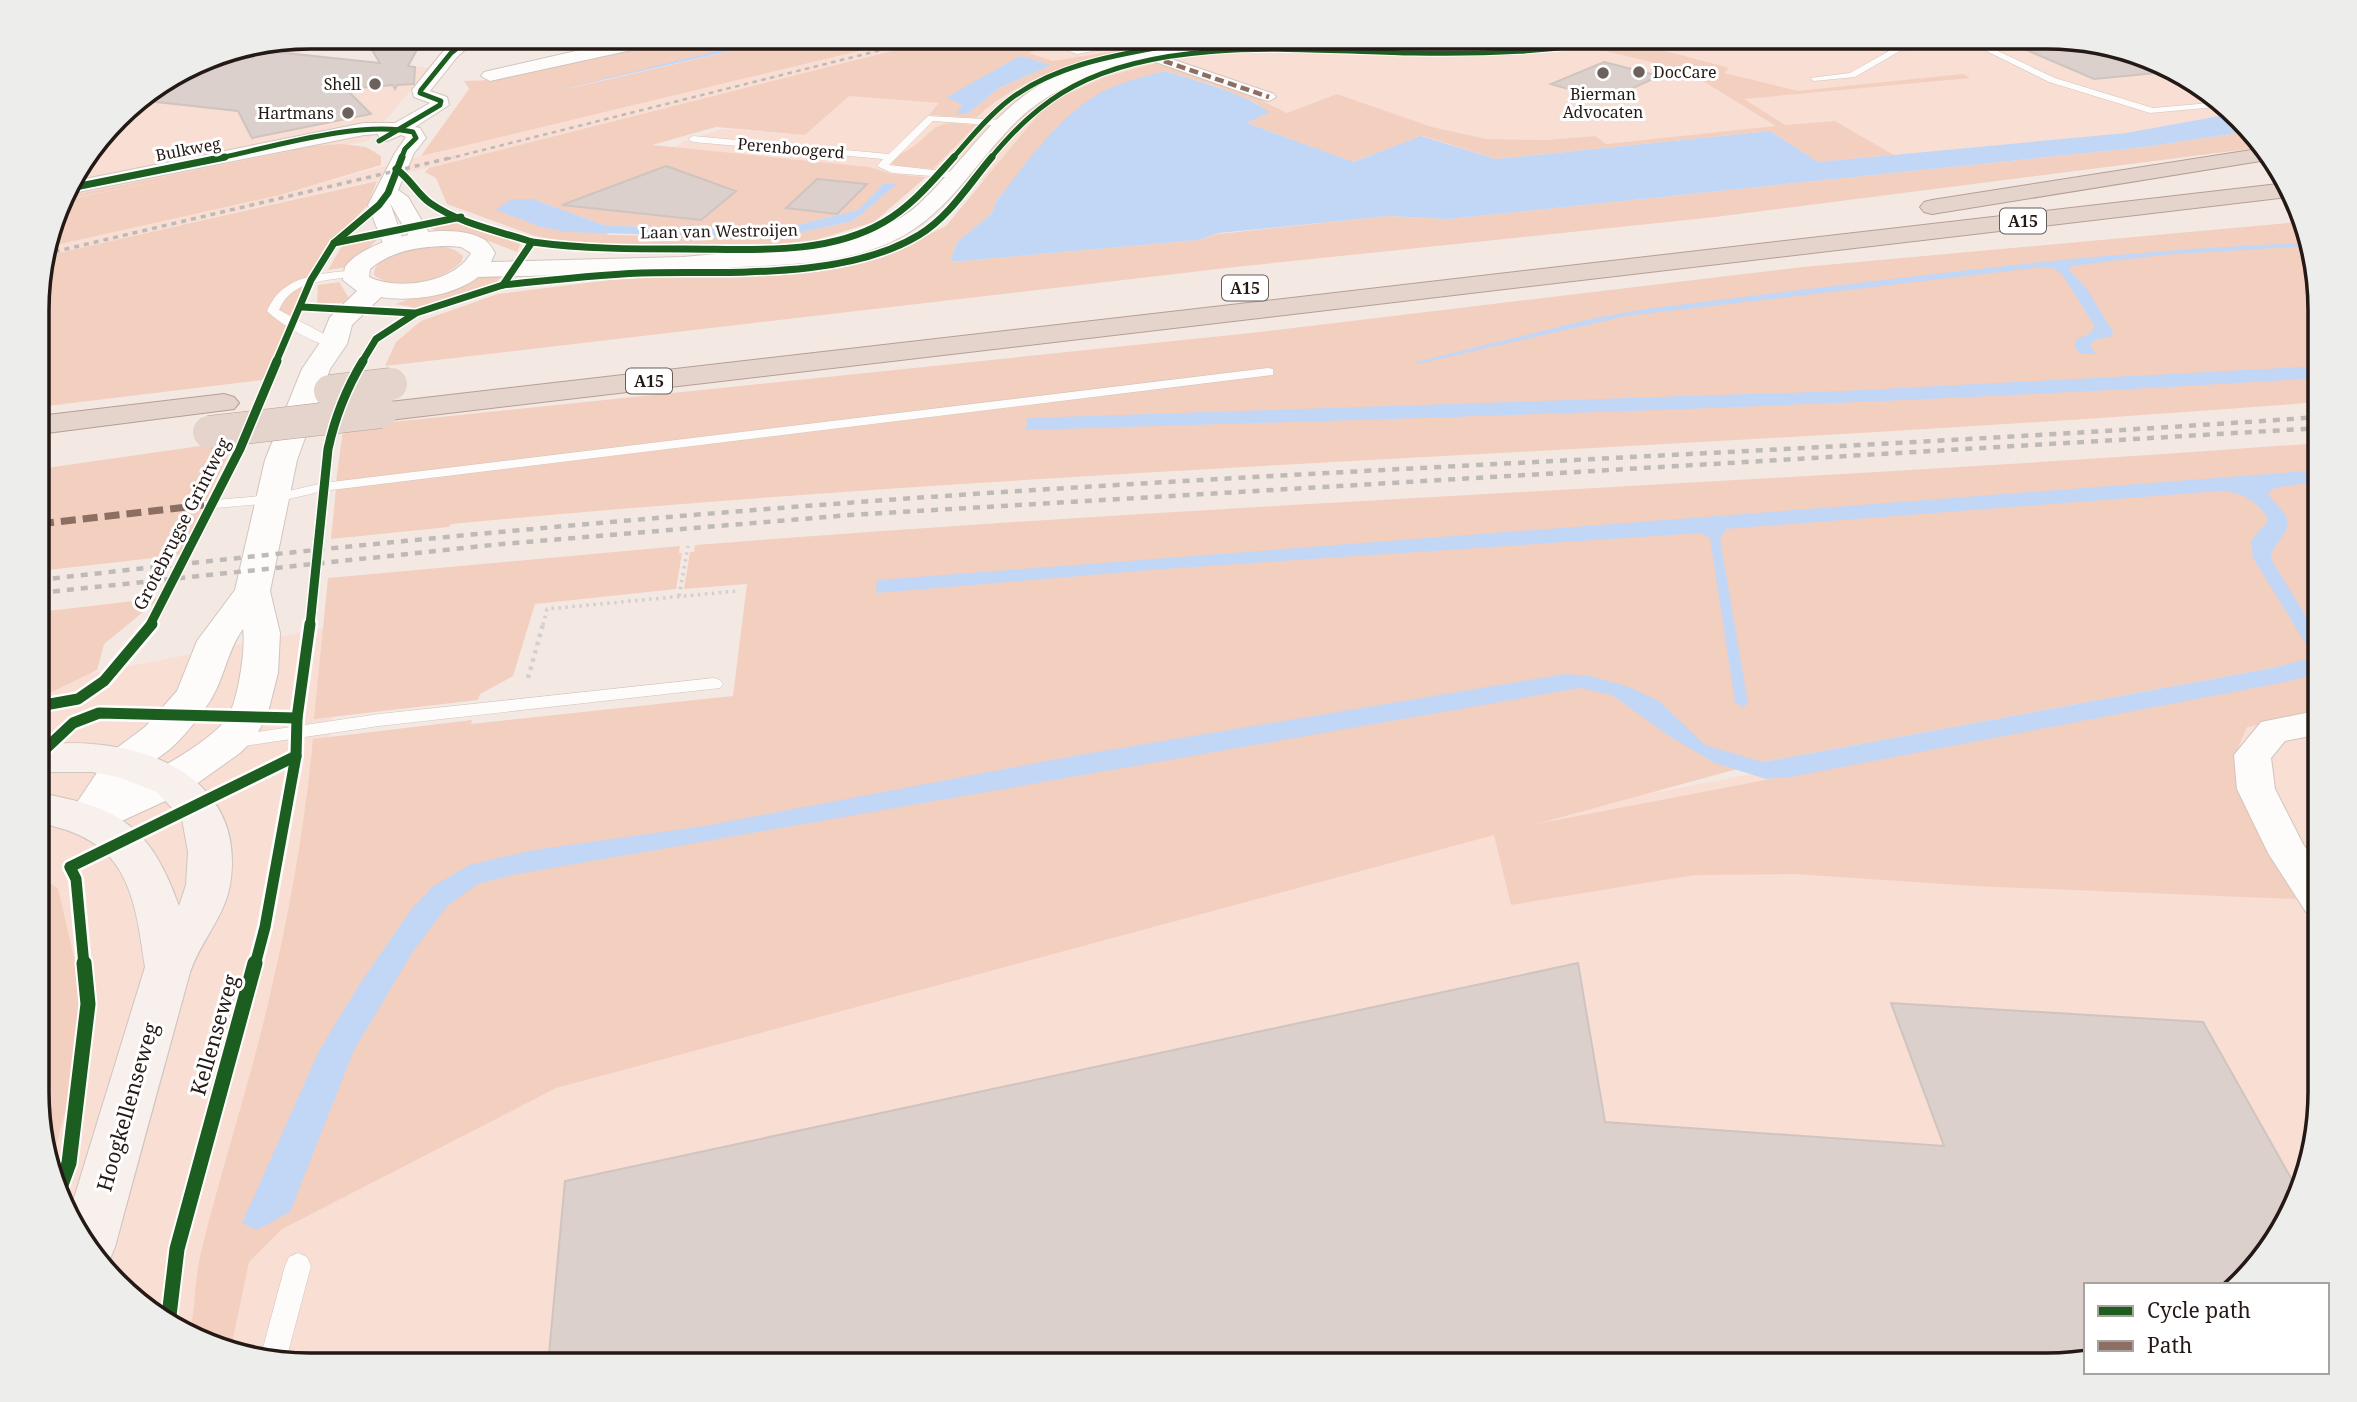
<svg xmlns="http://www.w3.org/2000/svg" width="2357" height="1402" viewBox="0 0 2357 1402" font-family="'Noto Serif',serif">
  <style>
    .built { fill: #f8ded3 }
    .green { fill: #f3cfbf; fill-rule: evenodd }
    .water { fill: #c2d6f6 }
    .building { fill: #dbd0cb; stroke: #cfc4bf; stroke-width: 2 }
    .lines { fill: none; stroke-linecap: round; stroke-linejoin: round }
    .service-casing { stroke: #d0c5bf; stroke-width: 1 }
    .pedestrian-casing { stroke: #d0c5bf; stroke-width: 2 }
    .minor-casing { stroke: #d0c5bf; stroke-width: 2 }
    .tertiary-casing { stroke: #d0c5bf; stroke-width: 2 }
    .secondary-casing { stroke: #d0c5bf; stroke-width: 2 }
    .motorway-casing { stroke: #b59f95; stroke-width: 2 }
    .path-far1 { stroke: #d4cfce; stroke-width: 3.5; stroke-dasharray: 2.5 4.5; stroke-linecap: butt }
    .path { stroke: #d4cfce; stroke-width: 4.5; stroke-dasharray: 3.5 5; stroke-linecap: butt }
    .service { fill: #fdfcfb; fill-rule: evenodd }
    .pedestrian { fill: #fdfcfb; fill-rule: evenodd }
    .minor { fill: #fdfcfb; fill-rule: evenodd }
    .tertiary { fill: #fdfcfb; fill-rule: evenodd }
    .secondary { fill: #f7f0ec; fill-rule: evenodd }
    .motorway { fill: #e5d4cc; fill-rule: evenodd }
    .rail-far2 { stroke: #bebab8; stroke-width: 2.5; stroke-dasharray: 4.5 4.5; stroke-linecap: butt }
    .rail-far1 { stroke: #bebab8; stroke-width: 3.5; stroke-dasharray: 5 5; stroke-linecap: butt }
    .rail { stroke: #bebab8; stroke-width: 4.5; stroke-dasharray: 7 7; stroke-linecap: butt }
    .motorway-bridge-casing { stroke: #b59f95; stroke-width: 33; stroke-linecap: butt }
    .motorway-bridge { stroke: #e5d4cc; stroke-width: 32 }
    .quiet-far1 { stroke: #8d6e63; stroke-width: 4.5; stroke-dasharray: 9 4.5; stroke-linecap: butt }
    .quiet { stroke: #8d6e63; stroke-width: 7; stroke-dasharray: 15 7; stroke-linecap: butt }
    .cycleway-far4-casing { stroke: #fff; stroke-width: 7 }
    .cycleway-far3-casing { stroke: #fff; stroke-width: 10 }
    .cycleway-far2-casing { stroke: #fff; stroke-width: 12 }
    .cycleway-far1-casing { stroke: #fff; stroke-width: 16 }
    .cycleway-casing { stroke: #fff; stroke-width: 19 }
    .cycleway-far4 { stroke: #1b5e20; stroke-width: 5 }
    .cycleway-far3 { stroke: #1b5e20; stroke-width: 7 }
    .cycleway-far2 { stroke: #1b5e20; stroke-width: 9 }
    .cycleway-far1 { stroke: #1b5e20; stroke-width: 11 }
    .cycleway { stroke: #1b5e20; stroke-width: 15 }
    .poi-dot { fill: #6d615d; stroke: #fff; stroke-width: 2.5 }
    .labels { text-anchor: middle; stroke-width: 6; stroke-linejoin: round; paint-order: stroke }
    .far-poi-label { font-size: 16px; fill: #241915; stroke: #fff; text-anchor: end }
    .far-street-label { font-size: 16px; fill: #241915; stroke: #fff }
    .shield { fill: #fff; stroke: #665e5b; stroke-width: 2 }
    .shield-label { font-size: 16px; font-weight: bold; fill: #241915 }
    .street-label { font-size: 18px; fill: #241915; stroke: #fff }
    .near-street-label { font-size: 21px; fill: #241915; stroke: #fff }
    .rim { fill: none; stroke: #241915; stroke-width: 3.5 }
  </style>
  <rect width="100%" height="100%" fill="#f4e8e2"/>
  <g class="built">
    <polygon points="310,37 335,37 297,53 429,68 368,141 61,201 65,189 129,105 206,57"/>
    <polygon points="917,37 947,37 467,159 45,256 47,247 280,195 421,156"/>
    <polygon points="1037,37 2048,37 2118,46 2184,74 2236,113 2126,133 1894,155 1835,121 1606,144 1595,136 1548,140 1486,139 1432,127 1337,94 1287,113 1156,63 1105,77 1056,99 1042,110 985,181 892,174 858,210 793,226 604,225 533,199 650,145 675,148 684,141 722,129 805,135 849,96 940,103 930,115 976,118 1016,88 1065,67 1028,52 1047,46 1032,38"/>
    <polygon points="351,623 237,1207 493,1061 1522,818 2320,666 2320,1110 2283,1229 2241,1285 2086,1285 2086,1358 2065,1365 309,1365 239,1356 173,1328 83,1244 39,1127 39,684"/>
  </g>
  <g class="green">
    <polygon points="686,37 774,37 554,92 791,37 917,37 421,156 469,89 464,81 492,80"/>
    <path d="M947,37H1037L1033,38L1048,45L1029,53L1053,61L1172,42L1174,43C1104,53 1029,69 976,118L929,115L939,103L849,96L805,135L716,127L652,145L869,167L892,174L926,177L874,222L816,240L779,244L601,245L568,242L535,236L447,204L436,178L425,172L429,168ZM1020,56L1050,65L999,88L967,114L960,103ZM883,184H896L853,221L798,233L737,237L610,235L533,199L604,225L660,228L793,226L858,210Z"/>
    <polygon points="1624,40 1729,68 1724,73 1798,91 1963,74 1970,78 1744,99 1785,125 1835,121 1894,155 1818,162 1770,131 1496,159 1423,136 1352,162 1247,123 1269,112 1254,102 1212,85 1164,71 1125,83 1093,97 1054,130 997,200 991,214 957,242 950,262 1198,240 1218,234 1388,216 1448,219 2144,147 2251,131 2264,147 1715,217 1235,267 385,366 396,342 421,321 498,294 610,280 808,270 884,255 946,226 1042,110 1056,99 1105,77 1156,63 1250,95 1287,113 1337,94 1432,127 1486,139 1548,140 1595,136 1606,144 1776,126 1687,71 1606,51 1599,51 1593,46 1617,45"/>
    <path d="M952,123L976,125L933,169L893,165L890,161C898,154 906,152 914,146C931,135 929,125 952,123Z"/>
    <polygon points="342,144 366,147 381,156 381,165 280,195 47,247 61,201 184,176 62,200 63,197 291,151 298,147"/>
    <polygon points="377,181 367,206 325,249 272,368 262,380 39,407 39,275 45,256"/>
    <polygon points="461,221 521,243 517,252 476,236 442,234 427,226"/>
    <path d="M2298,222L2320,292V402C1697,451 1072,465 451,524L449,527L331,539L336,489L1275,373L1272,369L336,482L343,430L391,424L392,422L1251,333L1803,267Z"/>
    <polygon points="379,238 348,267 328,270 343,244"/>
    <path d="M423,247C437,246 452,245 463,256L462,261C444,281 397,293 374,275C374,255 407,250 423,247Z"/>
    <polygon points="503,274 495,284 416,308 395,304 477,277"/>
    <polygon points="339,282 352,303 317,303 318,285"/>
    <polygon points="235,441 180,555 39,571 39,469"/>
    <path d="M2320,443V657L2272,668L1763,762L1536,824L2320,674V712L2247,727C2239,743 2232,763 2237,781C2248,822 2276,862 2296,899L1974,886L1795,874L1694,875L1511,905L1494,835L556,1088L282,1229L249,1262L230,1352L189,1335C196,1309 194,1283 200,1257C221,1169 250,1083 270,995C290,910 305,825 313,739L472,720L471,724L733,696L747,584L684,589L690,552H694L695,545C1236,502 1779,483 2320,443Z"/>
    <polygon points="680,546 679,553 682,553 676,589 535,604 513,676 480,694 478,700 314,719 328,578"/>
    <polygon points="160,598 104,644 97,670 39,698 39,612"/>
    <polygon points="39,875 58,889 81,987 73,1083 52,1161 39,1127"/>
  </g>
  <g class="water">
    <polygon points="774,37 791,37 554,91"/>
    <polygon points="1020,56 1051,65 999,88 967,114 956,114 962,105 947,97"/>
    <path d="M1164,71C1201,82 1238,91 1270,112L1247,123L1353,162L1421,136L1496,159L1770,131L1818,162L2126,133L2236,113L2251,131L2144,147L1448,219L1389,216L1219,233L1198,240L950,262L957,242L991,214L997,200C1026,164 1053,123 1093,97C1114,83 1141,78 1164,71Z"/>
    <polygon points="883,184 897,184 853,221 798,233 737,237 567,232 541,227 496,210 511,199 533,199 604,225 660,228 793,226 858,210"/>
    <path d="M2305,243L2306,246L2162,255L2072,266L2069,270L2087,289L2113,332L2112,336L2095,340L2090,345L2096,354H2081L2075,348V340L2089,334L2095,327L2062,274L2055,269L2043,267L1626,316L1418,364L1416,362L1595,318L1646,309C1865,283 2084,251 2305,243Z"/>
    <path d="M2320,366V378C1889,405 1457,417 1026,430L1027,418L1844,391Z"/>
    <path d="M2320,470V481L2274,488L2268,494C2273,503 2283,508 2286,517C2293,534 2271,543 2271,559L2320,639V674L2280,683L1790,777L1766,779L1715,763L1672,738L1612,695L1580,688L512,875L478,884L448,905L412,953L354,1050L290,1212L257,1230L242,1223L319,1051L359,985L410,911L432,887L469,865L534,850L704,826L1079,755L1565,674L1591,676L1629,687L1659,701L1705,745L1763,762L2272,668L2306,659L2312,654L2253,558L2251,540L2266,524L2267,516C2254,499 2240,492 2220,491L1726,529L1720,539L1748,703L1743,708L1735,702L1710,538L1700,533L1163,569L876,593L877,580Z"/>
  </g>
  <g class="building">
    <polygon points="364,37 424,37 408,66 415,67 414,84 397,85 395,89 393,85 346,89 371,114 252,138 238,111 138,100 206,57 247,49 380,63"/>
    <polygon points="2001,37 2048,37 2118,46 2177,71 2094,79 2001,39"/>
    <polygon points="1604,62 1659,76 1607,100 1551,84"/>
    <polygon points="666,166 736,191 701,220 562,205"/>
    <polygon points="817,179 867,184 837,214 786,208"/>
    <polygon points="1578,963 1605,1122 1944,1146 1891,1003 2203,1022 2296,1187 2283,1229 2241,1285 2086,1285 2086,1358 2065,1365 548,1365 565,1181"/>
  </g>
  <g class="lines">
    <defs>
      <g id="service">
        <polygon points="1151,37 1169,37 1077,54 1054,45 1058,43 1077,48"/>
        <polygon points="1197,37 1207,37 1222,46 1215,48"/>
        <path d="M1704,37C1716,36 1733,45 1744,42C1753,41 1757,37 1766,37L1743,48Z"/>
        <polygon points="1958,37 1968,37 2055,78 2153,108 2221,102 2227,106 2150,113 2049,82"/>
        <polygon points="1903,43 1910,45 1855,77 1814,81 1810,78 1850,73"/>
        <polygon points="928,116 1003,120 1008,123 1003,126 933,121 889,165 961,173 961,177 957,178 892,173 877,166 883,159 693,142 688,139 693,136 889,154"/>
        <path d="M355,270L359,271V275C330,282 293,277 279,310L337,341V347C322,349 278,323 267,311C283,274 320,274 355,270Z"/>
        <polygon points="1268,368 1273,369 1273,375 323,491 272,503 204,509 197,505 204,501 272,495 323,483"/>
        <polygon points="714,678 720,680 723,684 720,688 379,726 231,748 225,747 222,742 225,737 231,736 379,714"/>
        <polygon points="298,1253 307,1257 311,1266 286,1360 286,1362 260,1359 285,1266 289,1257"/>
      </g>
      <polygon id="pedestrian" points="1148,51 1274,94 1276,97 1269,101 1264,100 1144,58 1142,55"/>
      <g id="minor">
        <polygon points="461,37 479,37 457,57 430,91 447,97 449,105 415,127 420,128 426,138 414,153 398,190 408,197 433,240 430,245 414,245 390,203 405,246 402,251 386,251 368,205 395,153 406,137 401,135 387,141 380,139 378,134 364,135 63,195 70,182 364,123 395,123 430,103 414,97 412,90 445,49"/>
        <polygon points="637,37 657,37 636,49 490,81 481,76 484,72"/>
        <polygon points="1869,37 1895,37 1912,41 1914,45 1906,50 1871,40"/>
        <polygon points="2320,710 2320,734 2285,741 2271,758 2275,789 2303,844 2320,868 2320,917 2306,912 2268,853 2237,789 2234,755 2261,722"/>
      </g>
      <path id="tertiary" d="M1565,37H1607L1604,41C1444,81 1273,19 1113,68C1081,78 1044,95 1019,119C981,155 955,203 911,231C857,266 785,264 724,268C642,274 560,275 478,277C454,296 410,302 381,297L352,325L347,344L330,369L297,460L270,591L280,633L278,673L267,716L254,739L240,753L185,792L102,830L87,835L72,830L66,819L110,753L145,727L177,691L197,641L235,590L265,460L302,369L319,344L330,317L357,291L343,280L345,267C366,237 454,219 485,240C489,243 492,248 495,253L491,262L683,257L839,243C868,234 898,224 920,203C964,162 995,108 1050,79C1076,66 1107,58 1136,52C1277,21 1423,55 1565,37ZM450,246L461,247L471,253C455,283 397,291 369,277L370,269C392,250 422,246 450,246ZM243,629C246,648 238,702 227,718C212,740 159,770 134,781C142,767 158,759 170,749C183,738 196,721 206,707C224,683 226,652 243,629Z"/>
      <path id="secondary" d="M39,744C57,744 75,742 92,744C173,750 245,794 230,885C224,919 198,944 189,976C164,1067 139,1157 115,1247L107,1266L83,1244L70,1211L145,967C134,889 126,839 39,823V793C120,807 151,827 179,906L186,885L188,852L182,819L157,792L118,777L92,772H39Z"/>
      <g id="motorway">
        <polygon points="2264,148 2273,159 1932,214 1924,212 1920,207 1924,202 1932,200"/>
        <polygon points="2287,183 2289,197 381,421 371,418 366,412 371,406 381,403"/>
        <polygon points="224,394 234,397 239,403 234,409 39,434 39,416"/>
      </g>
    </defs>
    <use href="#service" class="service-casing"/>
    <use href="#pedestrian" class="pedestrian-casing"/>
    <use href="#minor" class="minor-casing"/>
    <use href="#tertiary" class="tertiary-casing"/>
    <use href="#secondary" class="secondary-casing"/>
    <use href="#motorway" class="motorway-casing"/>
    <g class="path-far1">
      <polyline points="679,596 688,546"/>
      <polyline points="543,625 547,609 737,591"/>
    </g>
    <polyline class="path" points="528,678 543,624"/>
    <use href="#service" class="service"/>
    <use href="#pedestrian" class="pedestrian"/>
    <use href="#minor" class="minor"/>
    <use href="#tertiary" class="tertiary"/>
    <use href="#secondary" class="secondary"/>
    <use href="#motorway" class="motorway"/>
    <polyline class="rail-far2" points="447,159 933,37"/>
    <polyline class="rail-far1" points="45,254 454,157"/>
    <g class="rail">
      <path d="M39,580C370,542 702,511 1035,490C1463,463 1892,447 2320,417"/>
      <polyline points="39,593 502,544 850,515 2320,428"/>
    </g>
    <defs>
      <g id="motorway-bridge">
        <polyline points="330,391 391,384"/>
        <polyline points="209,432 381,412"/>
      </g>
    </defs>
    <use href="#motorway-bridge" class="motorway-bridge-casing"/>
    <use href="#motorway-bridge" class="motorway-bridge"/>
    <polyline class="quiet-far1" points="1164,61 1269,97"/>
    <polyline class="quiet" points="39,524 204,505"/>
    <defs>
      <g id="cycleway-far4">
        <polyline points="379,141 440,105 441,101 420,93 421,90 451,53 471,37"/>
        <path d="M216,159C272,147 359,120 413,132L416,138L405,149L401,159"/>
        <path d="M952,159C970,139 987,117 1009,100C1052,67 1109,56 1161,47"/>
        <path d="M990,159C1014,130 1040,104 1074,86C1169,36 1308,51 1413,53C1482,54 1556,53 1624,37"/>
      </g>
      <g id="cycleway-far3">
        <polyline points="65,189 225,157"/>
        <path d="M532,242C583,249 634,249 686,249C751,249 826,256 884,222C912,206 933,180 954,157"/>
        <polyline points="334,243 461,217"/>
        <path d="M503,285C549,280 595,275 641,273C726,271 845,280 919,235C950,216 969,184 992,157"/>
        <polyline points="302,307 414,313"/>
        <polyline points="276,362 311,280 334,243 379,205 388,193 402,157"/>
        <path d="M362,362L376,339L416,313L503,285L532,242C499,231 460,224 430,203C417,194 410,178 396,169"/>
      </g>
      <g id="cycleway-far2">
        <polyline points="150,625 240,449 277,361"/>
        <path d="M310,625L328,449C335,417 346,389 363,361"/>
      </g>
      <g id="cycleway-far1">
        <polyline points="39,706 78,699 104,681 152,624"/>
        <polyline points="39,755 73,723 99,713 297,718"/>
        <polyline points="70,867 296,756"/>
        <polyline points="70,867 76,879 84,965"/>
        <polyline points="255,965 265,927 296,756 297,718 310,624"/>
      </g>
      <g id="cycleway">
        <polyline points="61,1185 69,1163 88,1004 84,963"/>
        <polyline points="168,1324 177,1249 255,963"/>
      </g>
    </defs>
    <use href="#cycleway-far4" class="cycleway-far4-casing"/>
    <use href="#cycleway-far3" class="cycleway-far3-casing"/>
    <use href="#cycleway-far2" class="cycleway-far2-casing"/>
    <use href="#cycleway-far1" class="cycleway-far1-casing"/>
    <use href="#cycleway" class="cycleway-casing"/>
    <use href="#cycleway-far4" class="cycleway-far4"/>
    <use href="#cycleway-far3" class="cycleway-far3"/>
    <use href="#cycleway-far2" class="cycleway-far2"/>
    <use href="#cycleway-far1" class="cycleway-far1"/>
    <use href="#cycleway" class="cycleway"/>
  </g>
  <g class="poi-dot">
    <circle cx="1639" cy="72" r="7"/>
    <circle cx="1603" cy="73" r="7"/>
    <circle cx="375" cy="84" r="7"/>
    <circle cx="348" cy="113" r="7"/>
  </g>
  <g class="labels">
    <g class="far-poi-label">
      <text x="1653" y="78" text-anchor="start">DocCare</text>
      <text x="361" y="90">Shell</text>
      <text x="1603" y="100" text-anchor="middle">Bierman<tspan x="1603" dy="18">Advocaten</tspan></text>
      <text x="334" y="119">Hartmans</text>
    </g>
    <g class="far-street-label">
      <text transform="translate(791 148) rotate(5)" y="6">Perenboogerd</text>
      <text transform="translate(188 149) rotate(-11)" y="6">Bulkweg</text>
      <text transform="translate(719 231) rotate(-1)" y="6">Laan van Westroijen</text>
    </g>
    <g class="shield">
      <rect x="2000" y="208.5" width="46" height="25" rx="5"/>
      <rect x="1222" y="275.5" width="46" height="25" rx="5"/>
      <rect x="626" y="368.5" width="46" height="25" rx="5"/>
    </g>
    <g class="shield-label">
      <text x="2023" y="227">A15</text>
      <text x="1245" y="294">A15</text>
      <text x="649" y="387">A15</text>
    </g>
    <g class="street-label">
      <text transform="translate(182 524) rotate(-63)" y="6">Grotebrugse Grintweg</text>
    </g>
    <g class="near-street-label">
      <text transform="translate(215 1035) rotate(-74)" y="7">Kellenseweg</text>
      <text transform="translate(128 1107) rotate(-74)" y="7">Hoogkellenseweg</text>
    </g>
  </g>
  <path d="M0 0H2357V1402H0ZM310 49H2047A261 261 0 0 1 2308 310V1092A261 261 0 0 1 2047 1353H310A261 261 0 0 1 49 1092V310A261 261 0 0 1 310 49Z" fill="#ededec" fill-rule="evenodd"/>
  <path class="rim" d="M310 49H2047A261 261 0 0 1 2308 310V1092A261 261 0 0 1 2047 1353H310A261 261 0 0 1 49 1092V310A261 261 0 0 1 310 49Z"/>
  <rect x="2084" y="1283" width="245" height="91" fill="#ffffff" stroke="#a7a3a1" stroke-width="2"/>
  <rect x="2098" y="1306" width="35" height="10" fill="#1b5e20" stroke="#a7a3a1" stroke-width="2"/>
  <text x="2147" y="1318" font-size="21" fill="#241915">Cycle path</text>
  <rect x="2098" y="1341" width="35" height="10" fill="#8d6e63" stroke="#a7a3a1" stroke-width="2"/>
  <text x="2147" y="1353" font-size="21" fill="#241915">Path</text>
</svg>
